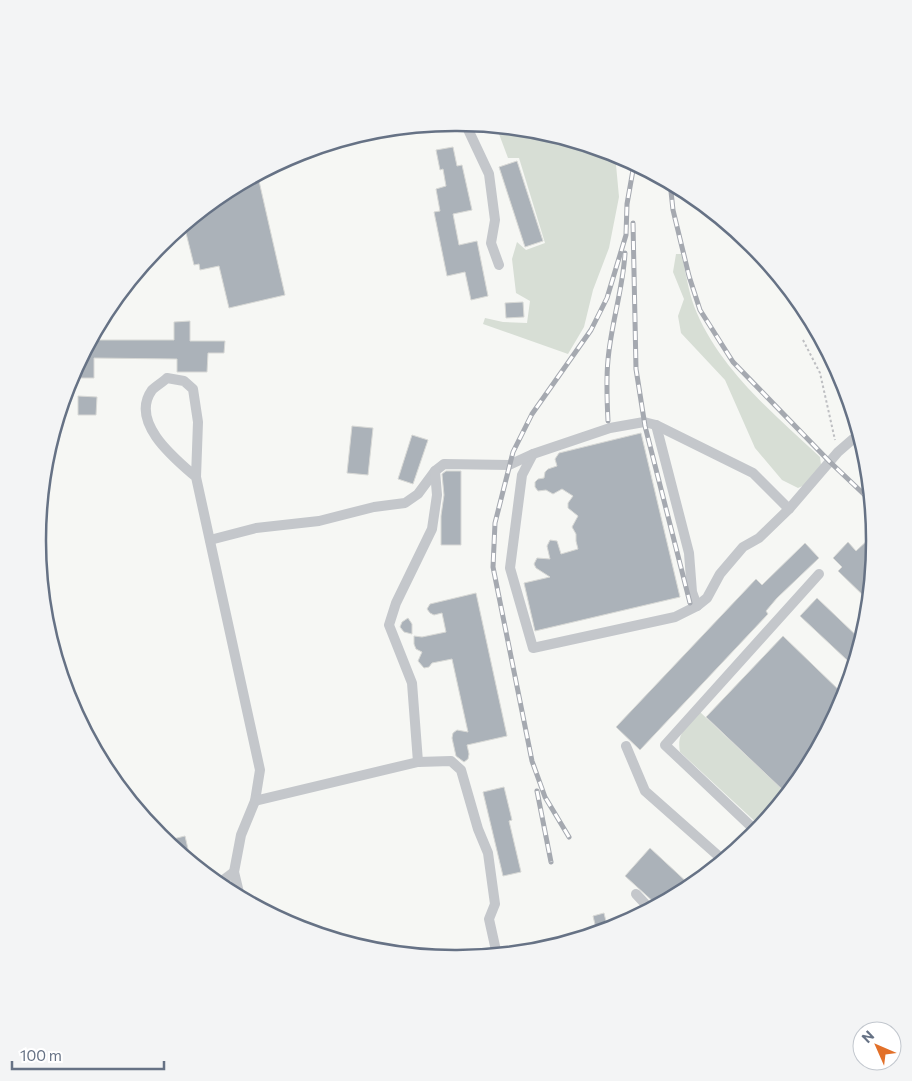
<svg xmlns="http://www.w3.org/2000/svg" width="912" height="1081" viewBox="0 0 912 1081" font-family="Commissioner,sans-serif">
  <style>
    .green { fill: #d7ded5 }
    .building { fill: #abb2b9; stroke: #d8d9d6 }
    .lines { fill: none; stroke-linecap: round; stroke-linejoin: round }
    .path { stroke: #bebfc2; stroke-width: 2; stroke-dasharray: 2.5 2.5; stroke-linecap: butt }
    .minor { stroke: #c4c7cb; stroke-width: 10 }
    .rail-casing { stroke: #a5a9b0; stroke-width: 5 }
    .rail { stroke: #fff; stroke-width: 3; stroke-dasharray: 9; stroke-linecap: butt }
    .rim { fill: none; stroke: #667285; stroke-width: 2.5 }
  </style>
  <rect width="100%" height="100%" fill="#f6f7f4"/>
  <g class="green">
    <polygon points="496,126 538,130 615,154 619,197 609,248 593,290 584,327 568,354 483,324 485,318 503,322 527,323 530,301 516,293 512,259 517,242 526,250 545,243 519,158 508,158"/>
    <path d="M676,254H681C686,271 688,290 694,306C718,368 773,413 820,457L821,465L805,485L798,488L782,480L755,448L725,380L681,333L678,316L684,299L673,272Z"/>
    <path d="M700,712L787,794L760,826L680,752C676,732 688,726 700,712Z"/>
  </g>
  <g class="building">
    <polygon points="453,147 457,166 462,165 472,210 453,214 459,245 477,241 488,296 471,300 465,272 447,276 434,212 440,211 436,189 446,186 443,169 440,170 436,150"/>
    <polygon points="517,161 543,241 525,247 499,167"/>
    <polygon points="259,181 285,295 229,308 219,266 200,270 199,264 194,265 184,225 224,192 235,186"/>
    <polygon points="523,302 524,317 506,318 505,303"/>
    <polygon points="190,321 190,341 225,341 224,353 208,353 207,372 177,372 177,359 94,358 94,378 75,378 75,370 91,340 174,340 174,322"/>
    <polygon points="78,396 97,397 96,415 78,415"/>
    <polygon points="352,426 373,428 368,475 347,473"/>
    <polygon points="641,433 680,597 535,631 524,583 550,577 536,568 534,564 537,558 550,559 547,546 550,540 557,541 561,554 578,549 576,541 576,534 572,527 578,516 568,508 568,503 573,496 562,489 553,494 546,490 538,491 535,487 535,482 538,479 544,478 545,472 548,469 557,466 555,459 559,453"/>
    <polygon points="412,435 428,440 413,484 398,479"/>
    <polygon points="446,471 461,471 461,545 441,545 441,516 444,495 442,474"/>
    <polygon points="870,538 874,542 869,601 838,571 842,567 833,558 848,542 856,551"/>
    <polygon points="805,543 819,558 777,598 766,611 768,614 640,750 616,727 756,579 762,585"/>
    <polygon points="476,593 507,736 467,745 469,754 468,759 464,762 456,756 452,738 453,733 457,730 468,732 452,659 432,663 429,667 424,668 418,661 422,652 416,649 414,644 414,636 422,637 446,632 442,613 434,615 430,613 427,609 430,604"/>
    <polygon points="817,598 861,640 859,647 847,660 800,616"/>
    <polygon points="408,618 412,624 412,634 404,632 400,627 402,622"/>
    <polygon points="783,636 844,695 804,773 787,794 706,717"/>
    <polygon points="504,787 512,820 509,821 521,872 503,876 483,792"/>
    <polygon points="185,836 191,862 165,841"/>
    <polygon points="650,848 691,886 657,905 625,876"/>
    <polygon points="604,913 608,930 597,933 593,916"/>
  </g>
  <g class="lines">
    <polyline class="path" points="803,340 820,373 835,440"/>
    <g class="minor">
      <polyline points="465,123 489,174 495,220 491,243 499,265"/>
      <polyline points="656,425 689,553 692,592 697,606"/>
      <polyline points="533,454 522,475 510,568 533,648 675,617 697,606 707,598 720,574 743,547 759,538 789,509 838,452 853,439 860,437"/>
      <path d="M196,477C175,459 129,422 152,390C156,386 163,382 167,378L184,381L193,389L198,422L196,477L260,770L255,801L241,835L234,872L240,897"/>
      <polyline points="210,540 256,528 319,521 374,507 405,503 418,494 435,471 444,464 509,465 533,454 610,428 644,422 656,425 753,473 789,509"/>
      <polyline points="626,746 645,791 723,860"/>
      <polyline points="418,762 451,761 461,770 478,829 488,853 495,904 489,919 497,955"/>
      <polyline points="255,801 418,762 412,683 389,625 396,603 432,529 437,495 435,471"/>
      <polyline points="756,831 665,745 819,574"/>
      <polyline points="218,884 234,872"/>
      <polyline points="636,894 650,909"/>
    </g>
    <defs>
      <g id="rail">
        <polyline points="670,182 673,210 689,276 700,310 733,362 830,462 870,500"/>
        <polyline points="633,223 636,369 645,426 690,603"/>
        <path d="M608,421C607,401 606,380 608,360C611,324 623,289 625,253"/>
        <polyline points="537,791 551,862"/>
        <polyline points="569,837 545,797 532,761 493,567 495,523 513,452 532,414 591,330 607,298 626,235 627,204 633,170"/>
      </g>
    </defs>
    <use href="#rail" class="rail-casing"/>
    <use href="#rail" class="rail"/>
  </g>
  <path d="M0 0H912V1081H0ZM455 131H457A409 409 0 0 1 866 540V541A409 409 0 0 1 457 950H455A409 409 0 0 1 46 541V540A409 409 0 0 1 455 131Z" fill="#f3f4f5" fill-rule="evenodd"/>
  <path class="rim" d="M455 131H457A409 409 0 0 1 866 540V541A409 409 0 0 1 457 950H455A409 409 0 0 1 46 541V540A409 409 0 0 1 455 131Z"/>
  <g transform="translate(877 1046) rotate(315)"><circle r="24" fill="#ffffff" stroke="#c2c7ce"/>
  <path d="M0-4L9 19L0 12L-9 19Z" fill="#e27029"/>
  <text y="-8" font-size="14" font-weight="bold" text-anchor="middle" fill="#667285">N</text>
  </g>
  <path d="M12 1061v8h152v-8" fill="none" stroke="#667285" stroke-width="2.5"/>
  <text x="20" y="1061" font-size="15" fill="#667285" stroke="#ffffff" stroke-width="4" paint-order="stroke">100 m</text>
</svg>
